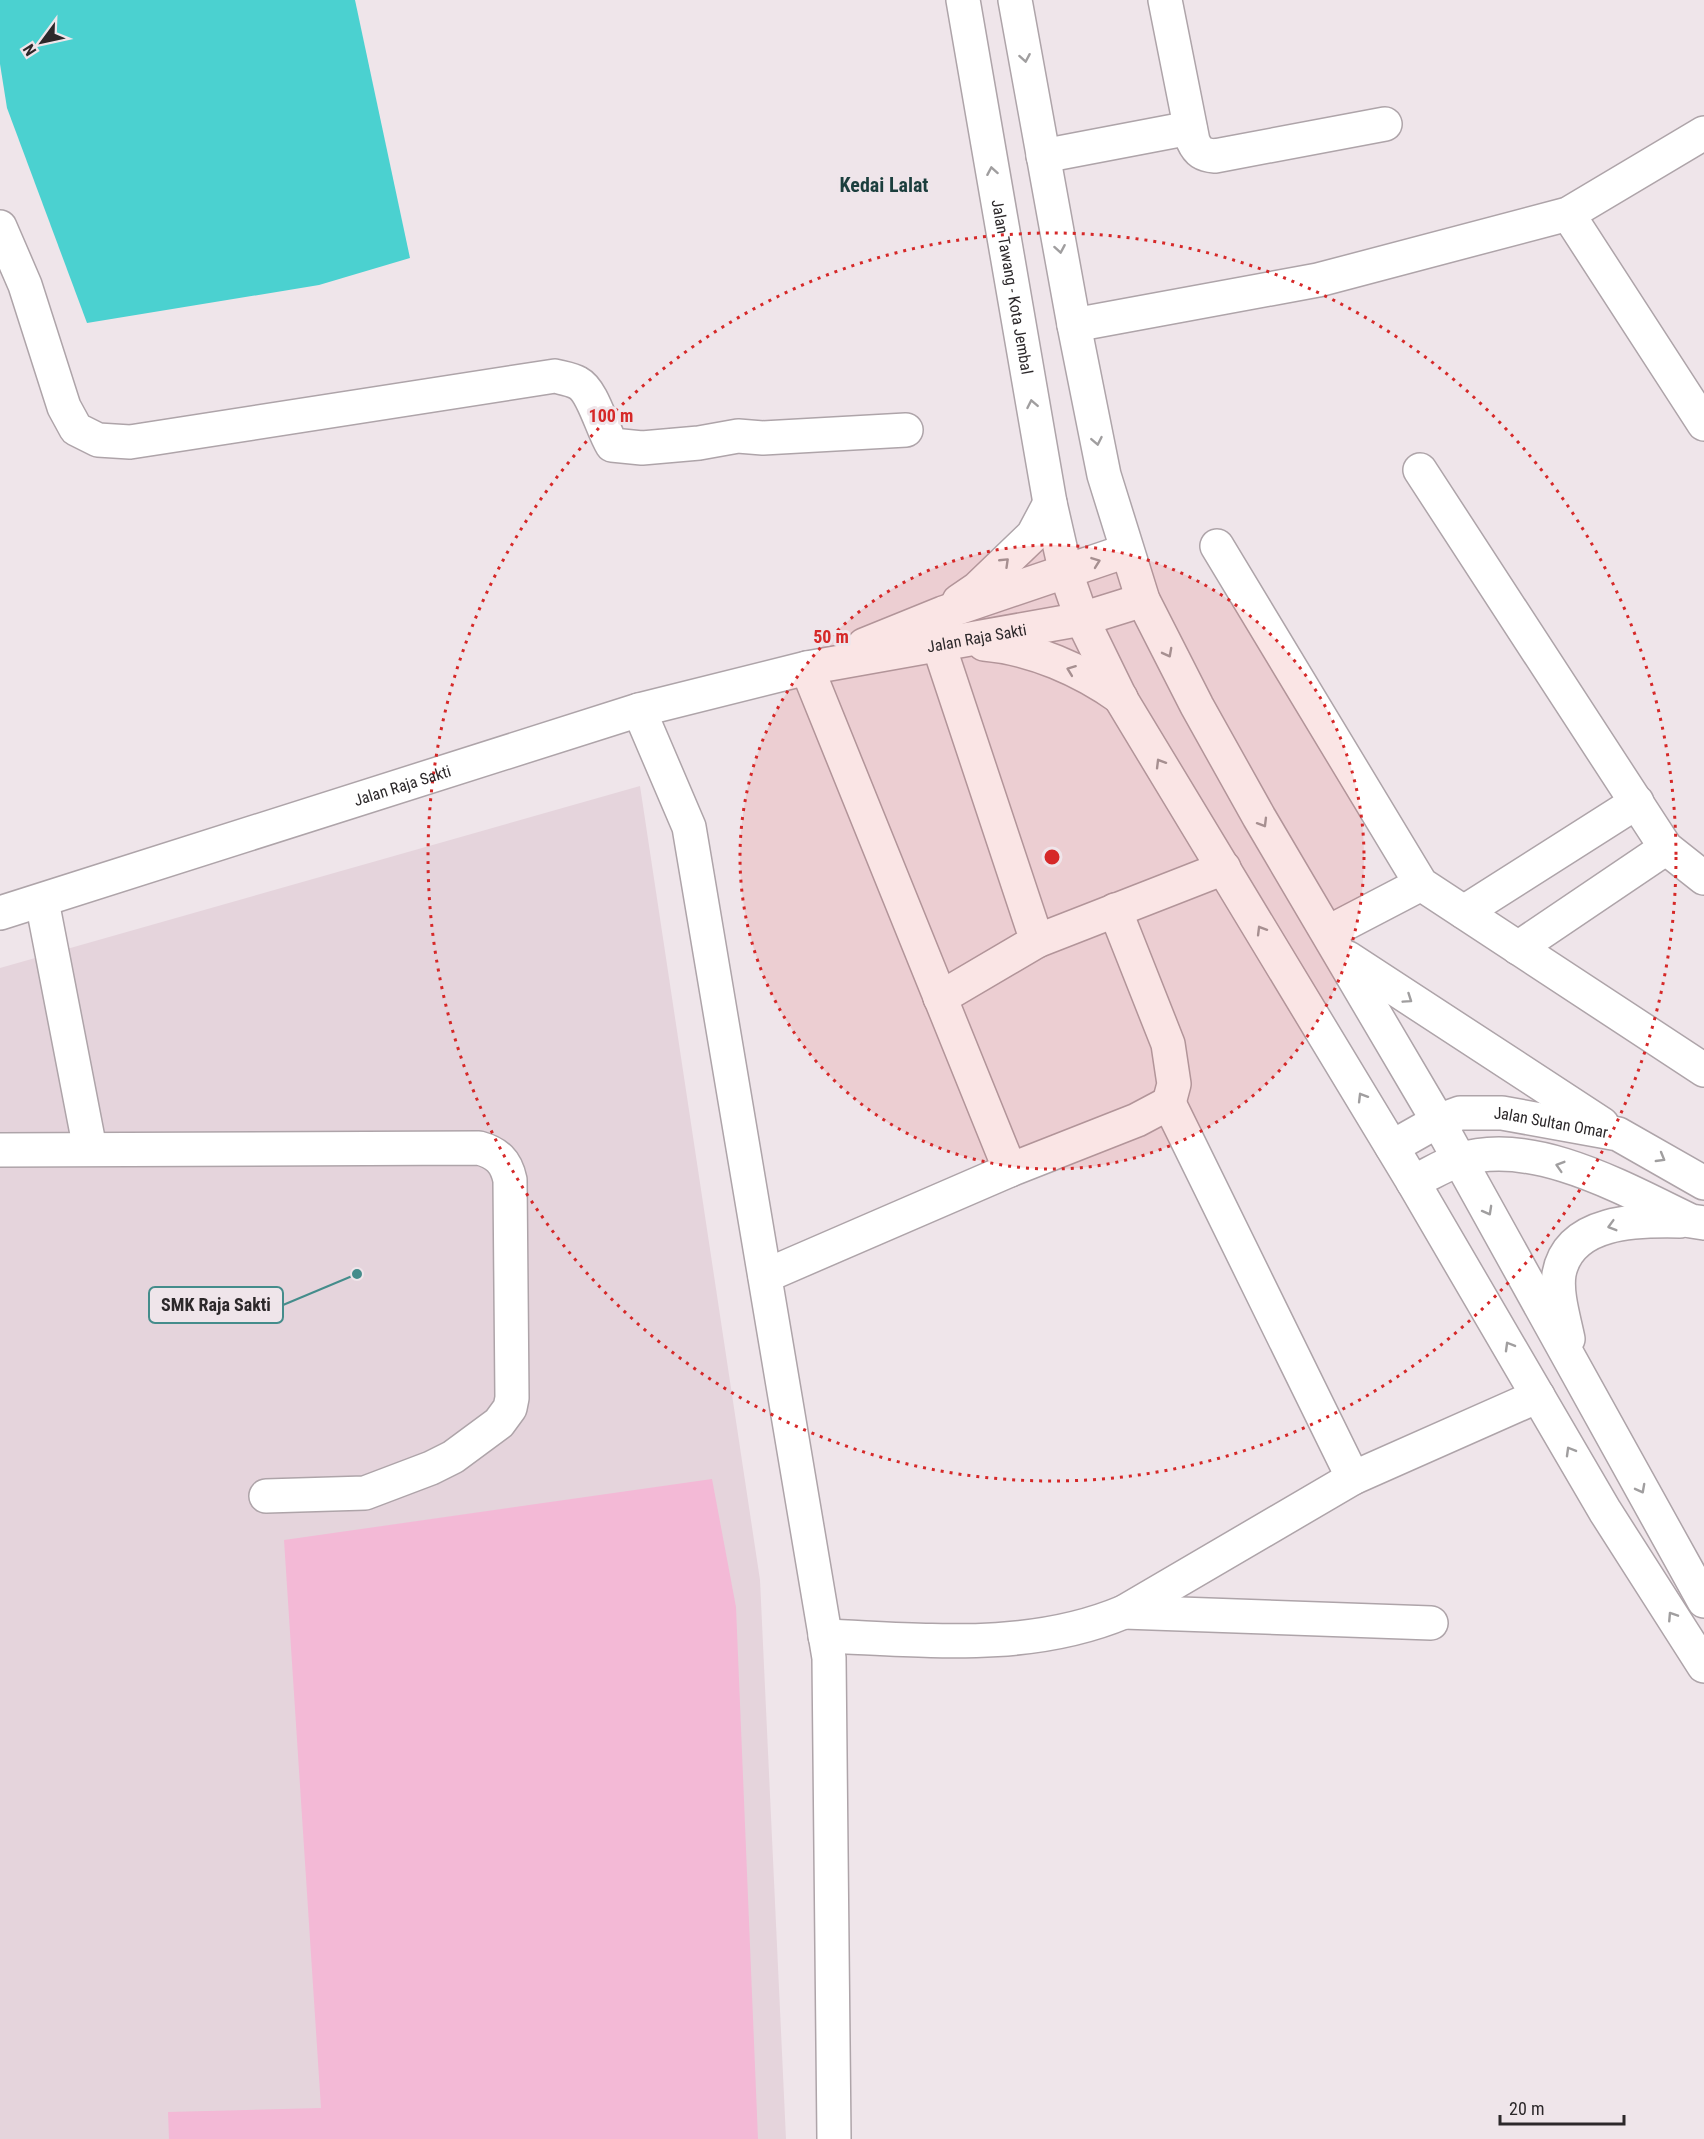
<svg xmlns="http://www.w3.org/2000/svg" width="1704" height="2139" viewBox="0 0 1704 2139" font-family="'Roboto Condensed',sans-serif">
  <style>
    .built { fill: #e5d4dc }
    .green { fill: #f3b9d6 }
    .water { fill: #4bd1d0 }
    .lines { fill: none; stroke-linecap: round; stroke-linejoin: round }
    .minor-casing { stroke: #aea4a9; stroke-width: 36 }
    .major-casing { stroke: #aea4a9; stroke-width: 36 }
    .minor { stroke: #fff; stroke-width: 33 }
    .major { stroke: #fff; stroke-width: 33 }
    .oneway { stroke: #a09e9f }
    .ring { fill: none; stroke: #d62828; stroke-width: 3; stroke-dasharray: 3 6 }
    .labels { text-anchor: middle; stroke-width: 6; stroke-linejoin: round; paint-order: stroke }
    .street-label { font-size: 16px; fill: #2c282a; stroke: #efe5ea }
    .quarter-label { font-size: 20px; font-weight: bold; fill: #1b3e3d; stroke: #efe5ea }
    .centre { fill: #d62828; stroke: #efe5ea; stroke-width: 3 }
    .ring-label { font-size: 18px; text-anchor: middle; font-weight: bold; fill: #d62828; stroke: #efe5ea; stroke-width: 6; stroke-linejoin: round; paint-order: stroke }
    .leader { fill: none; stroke: #448c8b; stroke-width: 2 }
    .callout-dot { fill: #448c8b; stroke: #efe5ea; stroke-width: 2 }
    .callout { fill: #efe5ea; stroke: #448c8b; stroke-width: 2 }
    .callout-label { font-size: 18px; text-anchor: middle; font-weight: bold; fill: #2c282a }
  </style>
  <rect width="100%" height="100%" fill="#efe5ea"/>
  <polygon class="built" points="640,786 760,1580 786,2139 0,2139 0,968"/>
  <polygon class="green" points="712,1479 736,1607 758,2139 169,2139 168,2112 321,2108 284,1540"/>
  <polygon class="water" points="0,0 355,0 410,258 319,285 87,323 7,108 0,64"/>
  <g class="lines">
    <defs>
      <g id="minor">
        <path d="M1165,0L1193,141C1198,152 1203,155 1215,156L1385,124"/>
        <polyline points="1043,156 1190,128"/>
        <polyline points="1568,214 1704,424"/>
        <path d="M0,227L25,285L64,407L76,429L98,440L130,442L555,376C562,378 571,379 578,383C593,391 602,429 612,445L642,448L699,443L738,436L763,438L906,430"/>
        <polyline points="1074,325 1318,280 1568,214 1704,133"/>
        <polyline points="1420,470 1666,848 1704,878"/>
        <polyline points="1217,546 1421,884 1704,1070"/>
        <polyline points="939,646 1037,941 940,998"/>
        <polyline points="807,668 1010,1170"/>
        <polyline points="639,710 689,827 829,1658 834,2139"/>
        <polyline points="42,901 90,1149"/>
        <polyline points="1115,910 1168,1044 1174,1084 1169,1103"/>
        <polyline points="1464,912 1637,802"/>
        <polyline points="1329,932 1421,884"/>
        <polyline points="1037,941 1224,868"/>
        <polyline points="1518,948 1666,848"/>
        <path d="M0,1150L479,1148C497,1153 506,1161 510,1180L512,1398L510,1408L499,1423L453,1457L431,1468L365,1493L266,1496"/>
        <polyline points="765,1276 1010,1170 1137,1120 1169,1103 1353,1478"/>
        <polyline points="1124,1612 1431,1623"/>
        <path d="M825,1636C926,1640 1029,1652 1124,1612L1353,1478L1538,1396"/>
      </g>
      <g id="major">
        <path id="s1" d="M963,0L1050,503L1066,573L1082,619L1121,699L1413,1182L1605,1511L1704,1666"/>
        <polyline points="1015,0 1074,325 1104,475 1143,600 1197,706 1259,817 1438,1121 1704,1601"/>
        <polyline points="959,601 978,588 1033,535 1050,503"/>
        <path d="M984,644C1032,648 1082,670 1121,698"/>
        <polyline points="864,645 943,613 1126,551"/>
        <path id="s2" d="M0,913L639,710L807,668L1082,619L1143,600"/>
        <polyline points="1348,958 1602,1124"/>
        <path id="s3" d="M1392,1147L1438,1121L1460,1113H1502L1618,1134L1704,1183"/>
        <path d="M1413,1182C1428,1175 1444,1165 1459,1160C1533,1136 1626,1190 1691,1221L1704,1223"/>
        <path d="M1568,1339C1564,1319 1556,1294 1559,1274C1569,1220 1638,1220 1680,1221"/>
      </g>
    </defs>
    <use href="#minor" class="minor-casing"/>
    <use href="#major" class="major-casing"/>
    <use href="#minor" class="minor"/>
    <use href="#major" class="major"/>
  </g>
  <defs><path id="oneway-chevron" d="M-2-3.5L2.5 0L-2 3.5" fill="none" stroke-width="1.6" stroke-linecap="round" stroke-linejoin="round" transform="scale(1.5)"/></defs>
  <g class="oneway">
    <use href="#oneway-chevron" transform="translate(1025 58) rotate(80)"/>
    <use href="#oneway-chevron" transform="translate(992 171) rotate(-100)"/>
    <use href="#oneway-chevron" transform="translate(1060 249) rotate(80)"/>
    <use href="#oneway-chevron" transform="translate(1032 404) rotate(-101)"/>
    <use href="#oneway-chevron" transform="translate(1097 441) rotate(79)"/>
    <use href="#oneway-chevron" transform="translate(1005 562) rotate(-44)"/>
    <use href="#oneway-chevron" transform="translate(1096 562) rotate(-20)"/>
    <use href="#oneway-chevron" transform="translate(1168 653) rotate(62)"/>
    <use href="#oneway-chevron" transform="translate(1071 670) rotate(-159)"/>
    <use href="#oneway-chevron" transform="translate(1160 763) rotate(-121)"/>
    <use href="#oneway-chevron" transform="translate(1263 823) rotate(59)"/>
    <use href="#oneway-chevron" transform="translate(1261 930) rotate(-121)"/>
    <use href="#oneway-chevron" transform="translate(1408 999) rotate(34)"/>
    <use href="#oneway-chevron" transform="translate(1362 1097) rotate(-121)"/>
    <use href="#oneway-chevron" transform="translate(1661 1158) rotate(30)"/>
    <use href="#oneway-chevron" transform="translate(1560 1166) rotate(-163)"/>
    <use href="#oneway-chevron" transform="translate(1488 1211) rotate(61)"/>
    <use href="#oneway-chevron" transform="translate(1612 1226) rotate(164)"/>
    <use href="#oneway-chevron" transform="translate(1509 1346) rotate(-120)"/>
    <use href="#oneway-chevron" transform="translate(1570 1451) rotate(-120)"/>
    <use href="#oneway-chevron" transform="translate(1641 1489) rotate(62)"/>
    <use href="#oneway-chevron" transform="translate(1672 1616) rotate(-123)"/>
  </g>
  <circle cx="1052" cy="857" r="312" fill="#d62828" fill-opacity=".12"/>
  <g class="ring">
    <circle cx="1052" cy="857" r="312"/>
    <circle cx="1052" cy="857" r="624"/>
  </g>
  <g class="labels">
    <g class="street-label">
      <text dy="6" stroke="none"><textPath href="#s1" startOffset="291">Jalan Tawang - Kota Jembal</textPath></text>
      <text dy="6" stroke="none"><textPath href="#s2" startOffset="1016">Jalan Raja Sakti</textPath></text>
      <text dy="6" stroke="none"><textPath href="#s2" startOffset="422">Jalan Raja Sakti</textPath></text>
      <text dy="6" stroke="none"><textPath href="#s3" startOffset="168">Jalan Sultan Omar</textPath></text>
    </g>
    <g class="quarter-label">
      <text x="884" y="192">Kedai Lalat</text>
    </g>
  </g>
  <circle cx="1052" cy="857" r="9" class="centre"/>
  <g class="ring-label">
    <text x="611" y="422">100 m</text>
    <text x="831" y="643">50 m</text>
  </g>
  <path class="leader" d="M357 1274L283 1305"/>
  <circle class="callout-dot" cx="357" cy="1274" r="6"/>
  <rect class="callout" x="149" y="1287" width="134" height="36" rx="6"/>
  <g class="callout-label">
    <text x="216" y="1311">SMK Raja Sakti</text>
  </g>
  <g transform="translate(42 42) rotate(237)" stroke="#efe5ea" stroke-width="4.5" paint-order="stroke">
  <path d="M0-4.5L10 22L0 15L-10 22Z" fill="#2c282a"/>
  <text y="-9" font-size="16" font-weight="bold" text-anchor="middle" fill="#2c282a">N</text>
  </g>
  <path d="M1500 2115v9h124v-9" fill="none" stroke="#2c282a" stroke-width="3"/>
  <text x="1509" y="2115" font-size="18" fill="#2c282a" stroke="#efe5ea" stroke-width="4.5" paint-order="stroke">20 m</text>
</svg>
